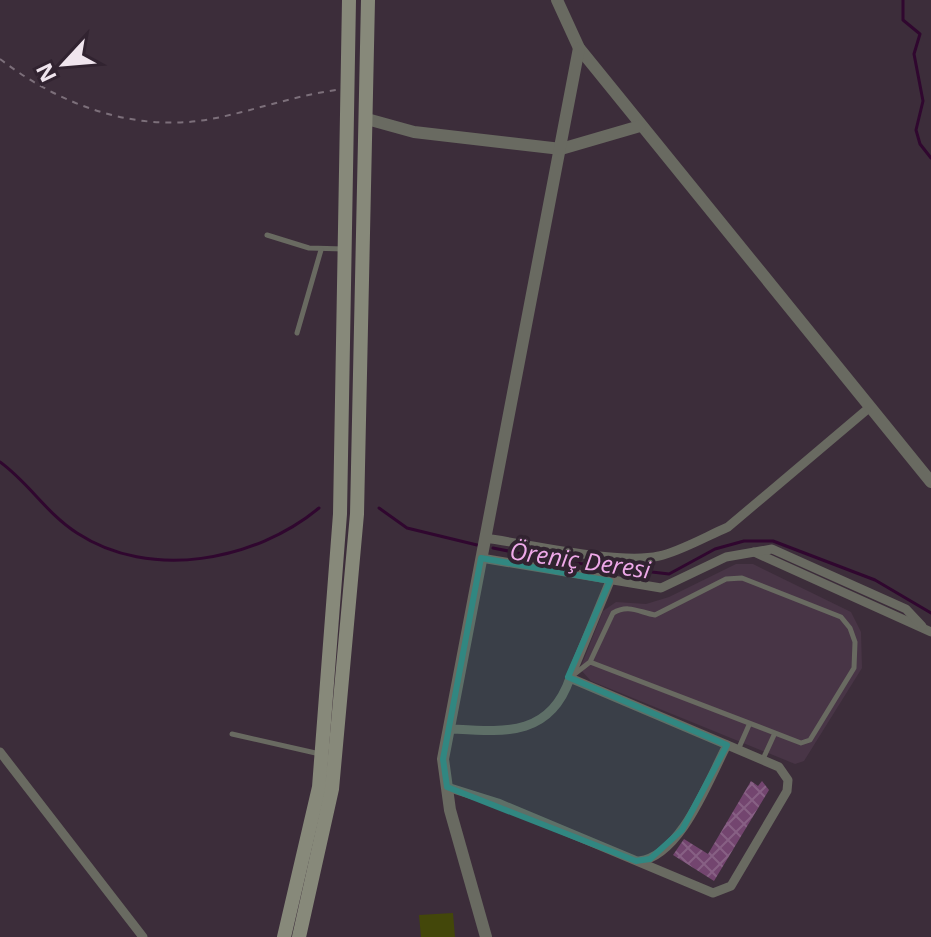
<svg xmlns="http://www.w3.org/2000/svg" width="931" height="937" viewBox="0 0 931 937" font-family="'Open Sans',sans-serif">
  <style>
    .built { fill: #483546 }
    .green { fill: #43470a }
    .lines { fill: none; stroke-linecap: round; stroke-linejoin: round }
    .stream { stroke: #30072f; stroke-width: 3 }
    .building { fill: url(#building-cross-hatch) }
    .path { stroke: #7c6f7a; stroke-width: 2; stroke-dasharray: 6 6; stroke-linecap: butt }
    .service { stroke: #696a61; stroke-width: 5 }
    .minor { stroke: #696a61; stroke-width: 9 }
    .tertiary { stroke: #696a61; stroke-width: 12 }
    .secondary { stroke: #87897a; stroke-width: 14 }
    .marked { fill: #318781; fill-opacity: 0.2; stroke: #318781; stroke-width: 6; stroke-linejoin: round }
    .labels { text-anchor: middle; stroke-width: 8; stroke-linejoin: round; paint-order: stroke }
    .water-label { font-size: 24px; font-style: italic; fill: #efa9e9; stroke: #312330 }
  </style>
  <defs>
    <pattern id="building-cross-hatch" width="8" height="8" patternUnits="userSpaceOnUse" patternTransform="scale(2)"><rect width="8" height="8" fill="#73456f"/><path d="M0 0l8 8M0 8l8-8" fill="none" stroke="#876084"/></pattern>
  </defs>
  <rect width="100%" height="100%" fill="#3c2d3a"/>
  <polygon class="built" points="736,564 753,564 851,612 861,632 862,668 804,761 795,764 591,681 580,669 603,611 616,602 646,604 669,597"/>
  <polygon class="green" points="453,913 455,937 421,937 419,915"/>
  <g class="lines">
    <g class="stream">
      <polyline points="903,0 903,20 920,34 914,54 923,101 916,130 920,144 931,158"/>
      <path d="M0,462C29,483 47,514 77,533C150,581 255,561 319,508"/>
      <polyline points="379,508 407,528 477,545"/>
      <polyline points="493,548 558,561 669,574 715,549 744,541 773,541 875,580 931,613"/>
    </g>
  </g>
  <polygon class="building" points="751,781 758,786 762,781 769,790 714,881 673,855 684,839 708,854"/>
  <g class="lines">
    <path class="path" d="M0,59C60,105 135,133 211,119C253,111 293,96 336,90"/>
    <g class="service">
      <polyline points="267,235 309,248 344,249"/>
      <polyline points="297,333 321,250"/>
      <path d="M572,676L590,662L613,613C628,604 639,612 655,615L726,579L742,578L841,617L850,628L855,642L854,668L810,740L801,743L590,662"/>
      <polyline points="232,734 320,754"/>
      <polyline points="738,750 749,725"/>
      <polyline points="763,759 774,735"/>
    </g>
    <g class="minor">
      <path d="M485,538C528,544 619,565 659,556C679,552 707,536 728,527L870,407"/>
      <polyline points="754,552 931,632"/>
      <polyline points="481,558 661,588 726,557 772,549 906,609 922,626"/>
      <polyline points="570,678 610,581"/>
      <polyline points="0,752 143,937"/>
      <path d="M447,787L498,803L713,893L731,886L787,791L788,780L779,767L570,678C550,737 504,732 452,729"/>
      <path d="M639,861C681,856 709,779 727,745"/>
    </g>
    <g class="tertiary">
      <polyline points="557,0 579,48 931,482"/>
      <polyline points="367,119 414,132 561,149 640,126"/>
      <polyline points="486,937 450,810 443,759 579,48"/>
    </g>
    <g class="secondary">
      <polyline points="284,937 319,787 340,514 349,0"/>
      <polyline points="299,937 332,789 357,514 368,0"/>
    </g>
  </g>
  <path class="marked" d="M481,558L610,581L568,677L727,745L682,830L650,859L636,861L447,787L443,759Z"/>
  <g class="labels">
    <g class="water-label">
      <text transform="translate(580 561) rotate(8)" y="8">Öreniç Deresi</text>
    </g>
  </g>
  <g transform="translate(64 64) rotate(244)" stroke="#312330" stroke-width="6" paint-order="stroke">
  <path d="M0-6L14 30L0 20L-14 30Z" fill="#f0e5ee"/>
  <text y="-12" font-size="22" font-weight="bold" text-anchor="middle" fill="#f0e5ee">N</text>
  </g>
</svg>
